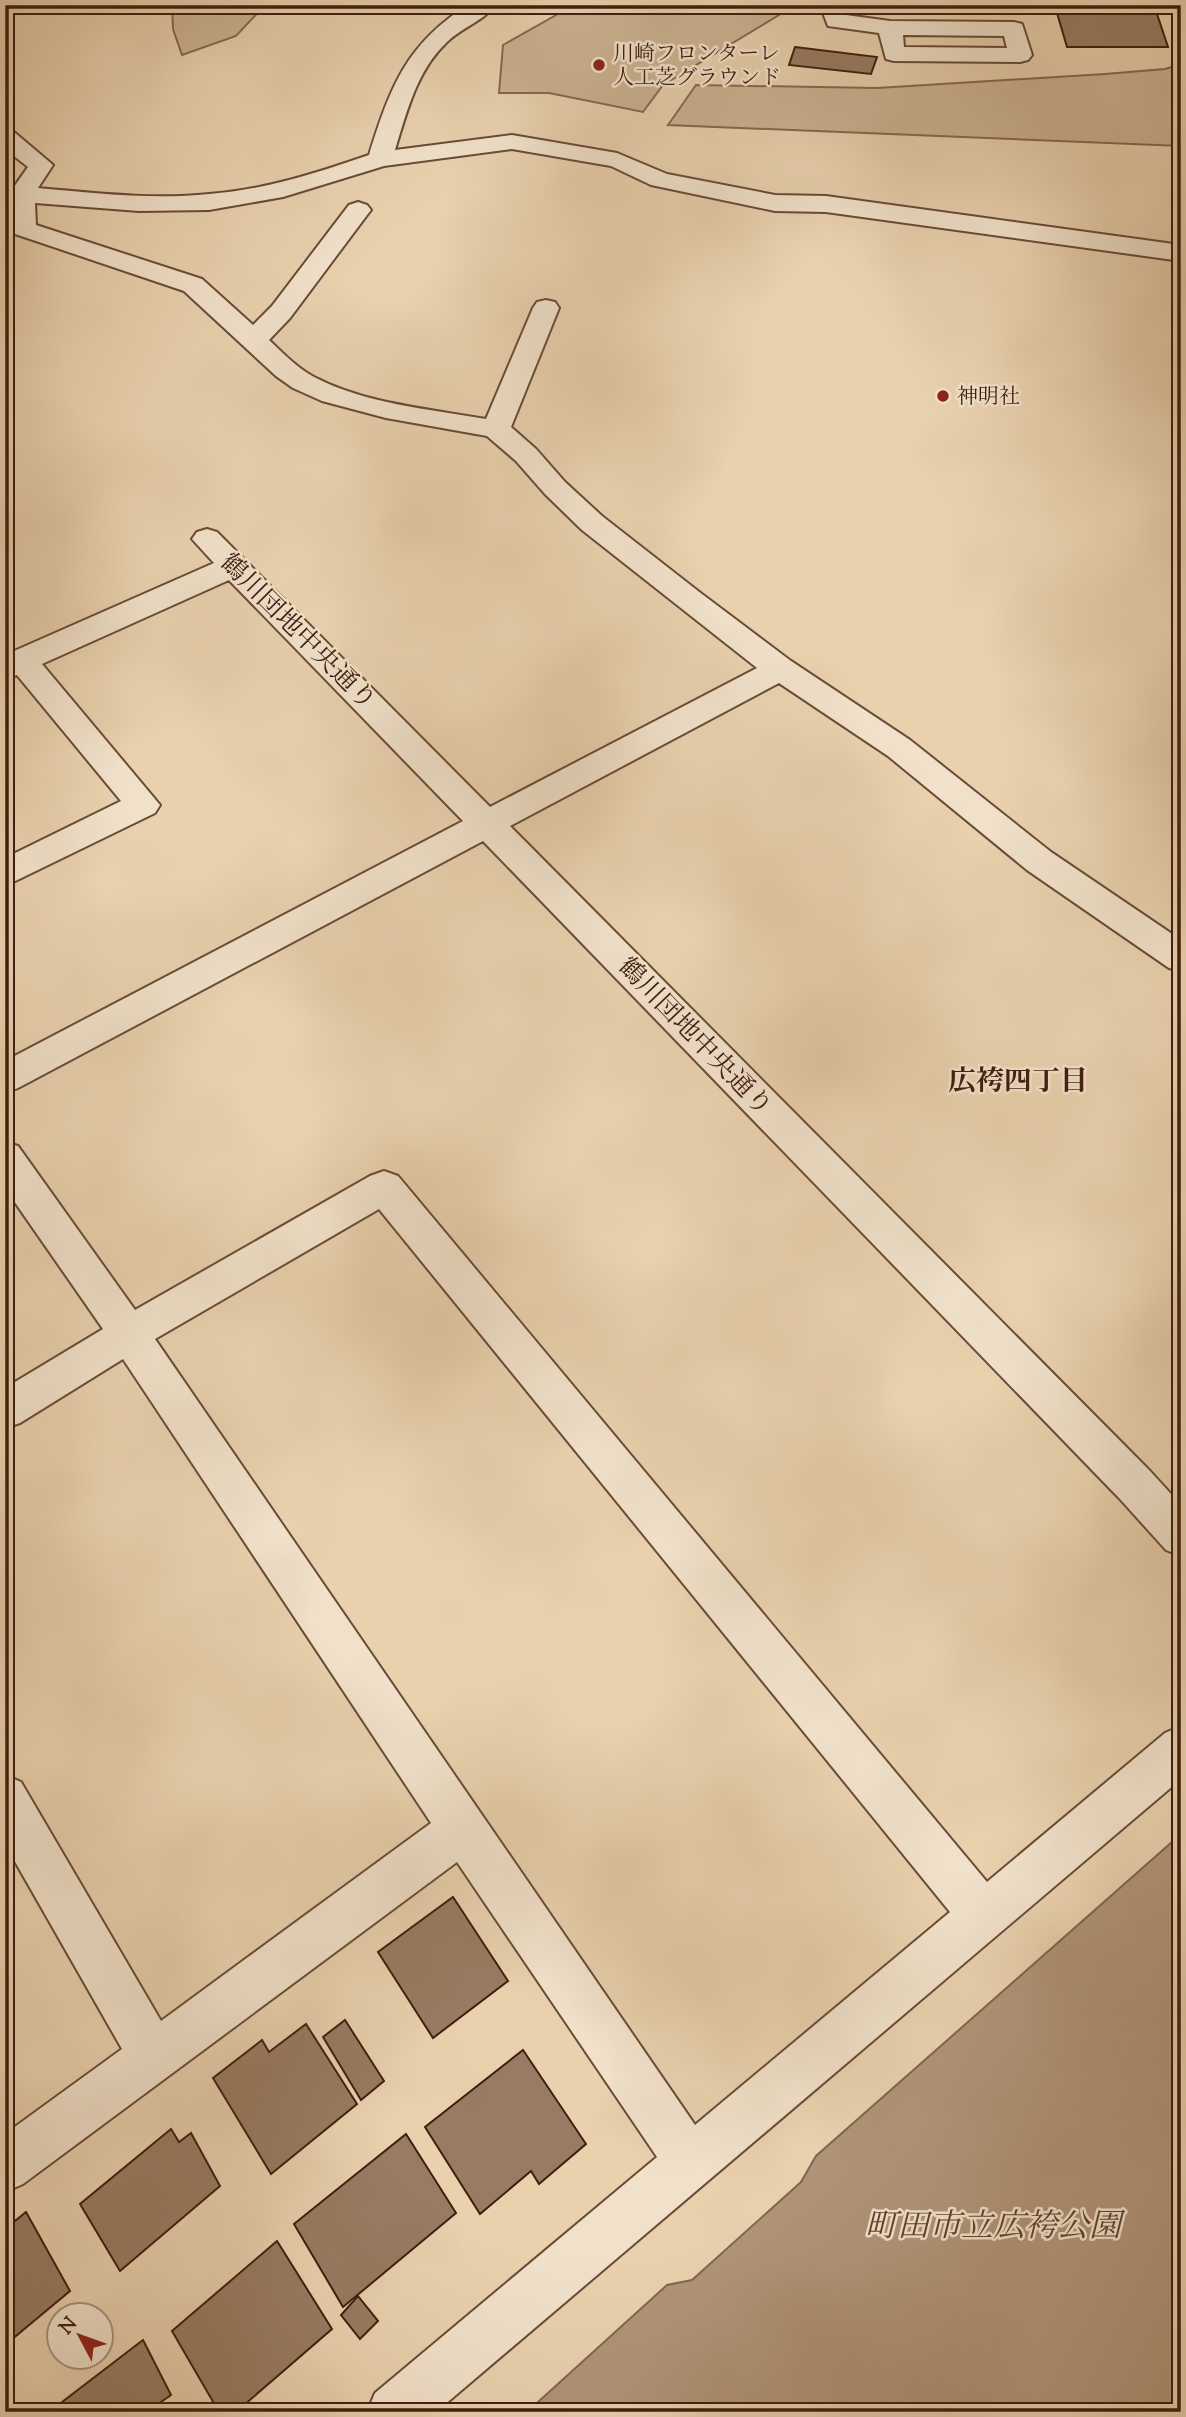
<svg xmlns="http://www.w3.org/2000/svg" width="1186" height="2417" viewBox="0 0 1186 2417" font-family="'Sorts Mill Goudy','Noto Serif JP',serif">
  <style>
    .green { fill: #ccb393; stroke: #866851; stroke-width: 2 }
    .water { fill: #b09478; stroke: #83654e; stroke-width: 2 }
    .building { fill: #987b62; stroke: #401e0f; stroke-width: 2 }
    .lines { fill: none; stroke-linecap: round; stroke-linejoin: round }
    .minor-casing { stroke: #6a4b37; stroke-width: 4 }
    .minor { fill: #f1e1ca; fill-rule: evenodd }
    .poi-dot { fill: #8f2418; stroke: #f1e1ca; stroke-width: 2.5 }
    .labels { text-anchor: middle; stroke-width: 5; stroke-linejoin: round; paint-order: stroke }
    .far-poi-label { font-size: 21px; fill: #401e0f; stroke: #f1e1ca; text-anchor: start }
    .street-label { font-size: 26px; fill: #401e0f; stroke: #f1e1ca }
    .neighbourhood-label { font-size: 28px; font-weight: bold; fill: #401e0f; stroke: #f1e1ca }
    .near-park-label { font-size: 32px; font-style: italic; fill: #634330; stroke: #f1e1ca }
  </style>
  <rect width="100%" height="100%" fill="#e9d1ae"/>
  <filter id="stains"><feTurbulence type="fractalNoise" baseFrequency=".00286" numOctaves="4"/><feColorMatrix values="0 0 0 0 .2 0 0 0 0 .09 0 0 0 0 .02 0 0 0 .5 -.17"/></filter>
  <radialGradient id="worn" r=".72"><stop offset=".6" stop-color="#630" stop-opacity="0"/><stop offset="1" stop-color="#630" stop-opacity=".3"/></radialGradient>
  <g class="green">
    <polygon points="172,5 265,5 236,36 182,55 173,29"/>
    <polygon points="574,5 780,5 789,9 663,85 643,112 549,93 499,93 503,45"/>
    <polygon points="1181,64 1181,146 668,125 696,85 877,88 1105,74 1165,69"/>
  </g>
  <polygon class="water" points="1181,1834 1181,2412 527,2412 667,2285 692,2280 801,2182 816,2156"/>
  <g class="building">
    <polygon points="899,5 1154,5 1168,47 1067,47 1055,6"/>
    <polygon points="795,47 877,57 871,74 789,65"/>
    <polygon points="453,1897 508,1981 433,2038 378,1952"/>
    <polygon points="345,2020 384,2081 361,2100 323,2037"/>
    <polygon points="306,2024 357,2104 271,2174 213,2078 262,2040 269,2052"/>
    <polygon points="523,2050 586,2144 539,2184 531,2171 480,2214 425,2127"/>
    <polygon points="171,2129 179,2142 191,2133 220,2186 120,2271 80,2204"/>
    <polygon points="406,2134 456,2213 343,2307 294,2224"/>
    <polygon points="26,2212 70,2291 5,2345 5,2229"/>
    <polygon points="277,2241 332,2329 236,2412 219,2412 172,2331"/>
    <polygon points="358,2296 378,2321 360,2339 341,2315"/>
    <polygon points="143,2340 171,2395 161,2402 166,2412 49,2412"/>
  </g>
  <g class="lines">
    <defs>
      <g id="minor">
        <path d="M468,5H495C485,20 461,28 447,42C417,70 407,111 395,150L512,135L617,153L667,174L775,195L826,196L1181,245V261L826,212L775,211L651,185L611,166L512,149L384,166L283,197L209,210L139,211L35,203L36,225L202,279L253,325L272,306L349,205L358,202L367,205L371,210L367,215L290,318L269,340C283,353 297,368 314,377C366,404 429,409 486,419L533,308L537,302L546,300L555,302L559,308L511,427L536,449L565,482L602,516L698,591L791,661L910,740L1051,852L1181,940V971L1169,968L1027,870L888,756L779,683L510,826L1150,1471L1181,1505V1556L1166,1550L1120,1499L483,841L18,1088L5,1093V1061L463,821L229,580L42,664L160,805L155,813L5,886V858L121,801L17,675L5,679V655L214,563L192,539L197,532L207,529L217,532L490,807L757,668L582,530L545,494L516,461L487,436L386,418L322,401L293,388L276,376L184,291L15,234L11,229L9,194L28,167L5,149V130L14,132L53,165L38,188C95,193 152,200 209,194C264,190 317,173 369,155C390,88 406,44 468,5Z"/>
        <path d="M820,5H842L846,15L890,21L1014,22L1022,24L1032,55L1028,60L1020,62L894,61L886,59L879,33L828,26ZM903,35L1004,36L1007,48L904,47Z"/>
        <path d="M5,1142L18,1146L135,1310L370,1176L384,1171L398,1176L987,1882L1165,1733L1181,1726V1779L436,2412H367L375,2393L657,2157L457,1862L23,2184L5,2192V2134L122,2049L5,1844V1775L21,1782L161,2021L431,1823L123,1359L20,1423L5,1428V1388L103,1329L5,1188ZM379,1209L950,1912L695,2125L155,1339Z"/>
      </g>
    </defs>
    <use href="#minor" class="minor-casing"/>
    <use href="#minor" class="minor"/>
  </g>
  <g class="poi-dot">
    <circle cx="599" cy="65" r="7"/>
    <circle cx="943" cy="396" r="7"/>
  </g>
  <g class="labels">
    <g class="far-poi-label">
      <text x="613" y="60">川崎フロンターレ<tspan x="613" dy="24">人工芝グラウンド</tspan></text>
      <text x="957" y="403">神明社</text>
    </g>
    <g class="street-label">
      <text transform="translate(299 631) rotate(45)" y="9">鶴川団地中央通り</text>
      <text transform="translate(696 1036) rotate(46)" y="9">鶴川団地中央通り</text>
    </g>
    <g class="neighbourhood-label">
      <text x="1018" y="1090">広袴四丁目</text>
    </g>
    <g class="near-park-label">
      <text x="993" y="2236">町田市立広袴公園</text>
    </g>
  </g>
  <rect width="1186" height="2417" fill="none" stroke="#e9d1ae" stroke-width="28"/>
  <rect x="7" y="7" width="1172" height="2403" fill="none" stroke="#401e0f" stroke-width="3.5"/>
  <rect x="14" y="14" width="1158" height="2389" fill="none" stroke="#401e0f" stroke-width="2"/>
  <g transform="translate(80 2336) rotate(311)"><circle r="33" fill="#f1e1ca" stroke="#aa937f" stroke-width="2"/>
  <path d="M0-5L12 26L0 18L-12 26Z" fill="#8f2418"/>
  <text y="-10" font-size="19" font-weight="bold" text-anchor="middle" fill="#401e0f">N</text>
  </g>
  <rect width="100%" height="100%" filter="url(#stains)"/>
  <rect width="100%" height="100%" fill="url(#worn)"/>
</svg>
